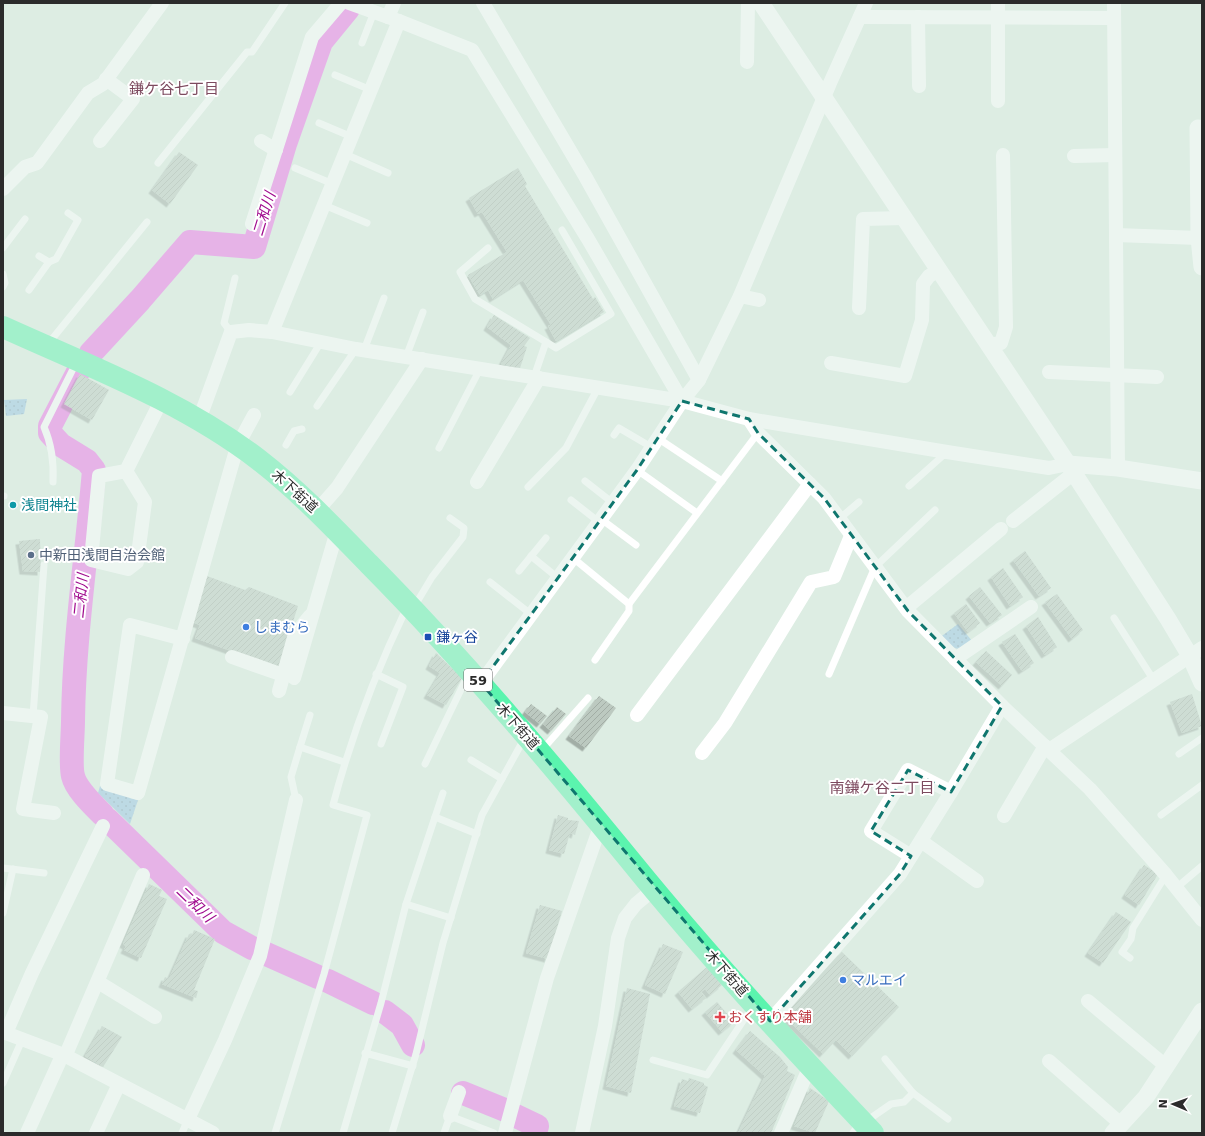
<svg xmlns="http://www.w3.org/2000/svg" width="1205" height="1136" viewBox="0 0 1205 1136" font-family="'DejaVu Sans','Noto Sans JP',sans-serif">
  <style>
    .green { fill: url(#green-dots) }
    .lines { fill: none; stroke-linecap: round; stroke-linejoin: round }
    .river { stroke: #f16eec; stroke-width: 24 }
    .building { fill: url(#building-hatch); filter: url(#shadow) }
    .service { stroke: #fff; stroke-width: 7 }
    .minor { stroke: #fff; stroke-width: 14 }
    .tertiary { stroke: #fff; stroke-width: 17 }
    .primary { stroke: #5bf4ae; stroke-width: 22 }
    .marked { fill: none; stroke: #0f766e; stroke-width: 3; stroke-dasharray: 8 5; stroke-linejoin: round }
    .culture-dot { fill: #0f9aa8; stroke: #fff; stroke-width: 1.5 }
    .service-dot { fill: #5c6f8a; stroke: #fff; stroke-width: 1.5 }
    .shop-dot { fill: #3f7fe0; stroke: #fff; stroke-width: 1.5 }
    .transit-dot { fill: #1a4fb4; stroke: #fff; stroke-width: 1.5 }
    .health-dot { fill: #e0444e; stroke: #fff; stroke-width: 1.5 }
    .labels { text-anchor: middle; stroke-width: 4; stroke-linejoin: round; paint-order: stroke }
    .shield { fill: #fff; stroke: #6b6b6b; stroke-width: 1 }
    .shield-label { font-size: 13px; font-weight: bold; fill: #2b2b2b }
    .street-label { font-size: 14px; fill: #2b2b2b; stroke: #fff }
    .culture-label { font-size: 14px; fill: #0d838f; stroke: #fff; text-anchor: start }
    .service-label { font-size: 14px; fill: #4e5e75; stroke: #fff; text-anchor: start }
    .shop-label { font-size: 14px; fill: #366cbe; stroke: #fff; text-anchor: start }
    .transit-label { font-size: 14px; fill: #164399; stroke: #fff; text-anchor: start }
    .health-label { font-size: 14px; fill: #be3a42; stroke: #fff; text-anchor: start }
    .neighbourhood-label { font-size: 15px; fill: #7d4a5f; stroke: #fff }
    .water-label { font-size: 15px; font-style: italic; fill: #a00b8e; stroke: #fff }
  </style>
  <defs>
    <pattern id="green-dots" width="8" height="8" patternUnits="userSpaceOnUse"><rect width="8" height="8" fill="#98c4e5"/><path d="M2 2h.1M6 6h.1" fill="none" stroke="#7c9fba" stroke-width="1.8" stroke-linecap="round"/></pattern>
    <pattern id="building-hatch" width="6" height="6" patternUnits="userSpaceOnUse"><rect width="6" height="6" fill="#bcc9c0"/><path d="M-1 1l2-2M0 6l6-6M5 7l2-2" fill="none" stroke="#a2ada5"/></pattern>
    <filter id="shadow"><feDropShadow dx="-3.5" dy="3.5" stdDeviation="0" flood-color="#0004"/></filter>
  </defs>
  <rect width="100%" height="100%" fill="#ddede3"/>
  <g class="green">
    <polygon points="27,399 24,414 6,416 4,400"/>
    <path d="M958,624L973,642C957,654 954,648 939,638Z"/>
    <polygon points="100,786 131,795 130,798 138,800 130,824 98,793"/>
  </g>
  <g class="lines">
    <g class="river">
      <polyline points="91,353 140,300 190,242 254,247 285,144 321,42 348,9"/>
      <path d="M78,372L50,426V433L61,445L87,461L94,470C87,554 74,637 73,721C73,734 70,765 73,776C76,789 93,805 102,814"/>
      <polyline points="108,820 223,932 252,948"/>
      <polyline points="264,953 318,977"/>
      <polyline points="328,981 373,1003"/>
      <polyline points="385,1012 402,1025 413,1045"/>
      <polyline points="463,1093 505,1110"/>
      <polyline points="516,1116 537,1126 535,1133"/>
    </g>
  </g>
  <g class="building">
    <polygon points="179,152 198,165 170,204 152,190"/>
    <polygon points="518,168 527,184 525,186 593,299 595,297 604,312 556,341 548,326 551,325 523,280 493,299 488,290 480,295 468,275 507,252 482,212 478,214 469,198"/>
    <polygon points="494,315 530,338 524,346 527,347 520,368 501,364 511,345 487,327"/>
    <polygon points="80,374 109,390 92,420 64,404"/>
    <polygon points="40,539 41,572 23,571 19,541"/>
    <polygon points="1025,551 1051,588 1039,596 1013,560"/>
    <polygon points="1003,568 1023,597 1010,606 991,577"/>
    <polygon points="207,576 245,590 249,587 298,606 278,668 195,638 200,625 192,622"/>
    <polygon points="980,587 1002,615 990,623 969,596"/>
    <polygon points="1057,594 1083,630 1072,639 1045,602"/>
    <polygon points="966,604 980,623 968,632 954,613"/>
    <polygon points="1038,617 1057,647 1045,655 1026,626"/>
    <polygon points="1015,634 1034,663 1022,671 1002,642"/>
    <polygon points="986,651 1012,675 1002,686 976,662"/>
    <polygon points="436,653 462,678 446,705 427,695 440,673 429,666"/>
    <polygon points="1192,694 1202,726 1182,733 1170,702"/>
    <polygon points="599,696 616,708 586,748 569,736"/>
    <polygon points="531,704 547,716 540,724 525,712"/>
    <polygon points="557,707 566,714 551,731 543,724"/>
    <polygon points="558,815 568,818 568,820 579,821 575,835 570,833 564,854 549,850"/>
    <polygon points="1144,865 1158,874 1139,905 1125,895"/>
    <polygon points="149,884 162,890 159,896 167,899 141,958 124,950 126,946 123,944"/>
    <polygon points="540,905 562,911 548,959 526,953"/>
    <polygon points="1116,912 1131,922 1103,963 1088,953"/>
    <polygon points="194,930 215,939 194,990 198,991 196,998 162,984 165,977 169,979 189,934 192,935"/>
    <polygon points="663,944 683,952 665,994 645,985"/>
    <polygon points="842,952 899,1007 852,1056 836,1040 823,1054 782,1014"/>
    <polygon points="707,967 722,985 710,995 705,989 701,992 706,998 692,1009 678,992"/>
    <polygon points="627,988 650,994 631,1093 606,1086"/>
    <polygon points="717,1002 734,1022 722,1032 705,1012"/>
    <polygon points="102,1026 122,1037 103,1067 85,1056"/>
    <polygon points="750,1031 780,1057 788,1067 787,1071 795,1075 771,1133 738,1133 765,1076 736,1050"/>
    <polygon points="689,1078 704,1083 704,1085 708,1087 700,1113 674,1106 682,1079 688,1081"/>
    <polygon points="810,1088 829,1101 815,1133 794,1126"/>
  </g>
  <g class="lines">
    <g class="service">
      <polyline points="362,43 374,12"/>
      <polyline points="335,75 371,90"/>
      <polyline points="319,123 352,137"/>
      <polyline points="345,154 388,173"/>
      <polyline points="158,163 247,52 252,52 285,3"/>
      <polyline points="295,168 333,184"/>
      <polyline points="324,205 367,223"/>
      <polyline points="3,248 25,219"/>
      <polyline points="488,248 460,272 475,299 556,348 611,314 562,230"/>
      <polyline points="39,256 49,262"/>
      <polyline points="3,274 5,283 3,287"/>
      <polyline points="29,290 49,262 56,259 78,220 68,213"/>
      <polyline points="231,332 224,323 235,278"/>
      <polyline points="48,344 147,222"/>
      <polyline points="364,350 384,298"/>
      <polyline points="406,357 423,312"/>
      <polyline points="534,377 546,342"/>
      <polyline points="290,392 321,342"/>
      <polyline points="317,406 356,349"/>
      <polyline points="614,435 619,428 653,448"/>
      <polyline points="659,439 722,481"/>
      <polyline points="286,445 294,431 302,429"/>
      <polyline points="439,448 480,369"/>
      <polyline points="637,470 697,513"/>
      <polyline points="585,481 613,503"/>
      <path d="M53,482C54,462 52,445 44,427L76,363"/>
      <polyline points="909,486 947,452"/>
      <polyline points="528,487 566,448 598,388"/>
      <polyline points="3,496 4,496"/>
      <polyline points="571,500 599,522"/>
      <polyline points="601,519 636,545"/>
      <polyline points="839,519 859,502"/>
      <polyline points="531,556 558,578"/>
      <polyline points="573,558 629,604 629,611 595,660"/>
      <polyline points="519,571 546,538"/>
      <polyline points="490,582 532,615"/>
      <polyline points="629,604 758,433"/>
      <polyline points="414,607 432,577 463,537 464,528 450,518"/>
      <polyline points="1114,618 1153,679"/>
      <polyline points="376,674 403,687 381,744"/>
      <polyline points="829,674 875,567 935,510"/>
      <polyline points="33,716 44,565"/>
      <polyline points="300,747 310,715"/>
      <polyline points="542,750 588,698"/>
      <polyline points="1179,754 1202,738"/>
      <polyline points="471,760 502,779"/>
      <polyline points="425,764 468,675"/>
      <polyline points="296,800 291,777 300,747 344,762"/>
      <polyline points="1161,815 1202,785"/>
      <polyline points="435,817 477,834"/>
      <polyline points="3,868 44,873"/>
      <polyline points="1182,883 1202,866"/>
      <polyline points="406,904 451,918"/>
      <polyline points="3,913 13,869"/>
      <polyline points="1130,958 1122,952 1131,939 1133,928 1166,875"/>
      <polyline points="365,1053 413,1066"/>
      <polyline points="885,1059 913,1093 948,1119"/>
      <polyline points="653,1060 707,1075 753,1006"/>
      <polyline points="3,1083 22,1040"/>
      <polyline points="865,1122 891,1104 904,1102 913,1093"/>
      <polyline points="182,1133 188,1119"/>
      <path d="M275,1133L324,974L367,815L333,805C351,737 376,671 407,607"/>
      <polyline points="343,1133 381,1003 406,904 443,793"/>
      <polyline points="392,1133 416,1054 443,943 482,815 524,739"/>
      <polyline points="444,1133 450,1116 494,1133"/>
      <polyline points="853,1133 860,1122"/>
    </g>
    <g class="minor">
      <polyline points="349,3 399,21 472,50 588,239 682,401"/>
      <polyline points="483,3 585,176 699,380"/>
      <polyline points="998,3 998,101"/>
      <polyline points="1114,3 1118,468"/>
      <polyline points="388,17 394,3"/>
      <polyline points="860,17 1114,18"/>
      <polyline points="918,17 919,86"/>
      <polyline points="747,62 748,3"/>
      <polyline points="100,141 133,99 106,79"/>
      <polyline points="261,141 276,150"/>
      <polyline points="1074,156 1115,155"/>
      <polyline points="3,189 25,167 37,163 88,93 103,84 162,3"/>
      <polyline points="252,224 312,37 341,3"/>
      <polyline points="1116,235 1199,238"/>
      <polyline points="740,296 759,300"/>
      <polyline points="859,308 863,219 904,218"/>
      <polyline points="272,332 399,21"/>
      <polyline points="989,345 1001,343 1006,327 1003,155"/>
      <polyline points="831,363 905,376 922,320 923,284 929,276 939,270"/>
      <polyline points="1049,372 1157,377"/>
      <polyline points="749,419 758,433 824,498 908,611 1002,706 1090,789 1166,875 1202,920"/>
      <polyline points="199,420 231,332 249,330 272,332 356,349 682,401 749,419 947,452 1049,468 1068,464"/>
      <polyline points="126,471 145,502 137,562 128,569 91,560 99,476 126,471 162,399"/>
      <polyline points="477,482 539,378"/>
      <polyline points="319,513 322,505 337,488 422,359"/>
      <polyline points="1013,521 1074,473"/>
      <polyline points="906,608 1001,529"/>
      <polyline points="183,639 130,625 107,784 138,793 235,454 241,439 254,415"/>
      <polyline points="232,657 283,675"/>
      <polyline points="955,659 1031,607"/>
      <polyline points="294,678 337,531"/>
      <polyline points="481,683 637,470 682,401 699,380 740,296 830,83 866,3"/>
      <polyline points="279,691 295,634 310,616"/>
      <polyline points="3,713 41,717 23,809 54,813"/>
      <polyline points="637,715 810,484"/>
      <polyline points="1049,750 1202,648"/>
      <polyline points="702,753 725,723 811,582 834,577 851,536"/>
      <polyline points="1004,816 1045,746"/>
      <polyline points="921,841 977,881"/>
      <polyline points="911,856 871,831 908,770 951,792"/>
      <polyline points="98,982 155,1017"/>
      <polyline points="1088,1001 1167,1067"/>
      <polyline points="770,1021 900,874 951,792 1002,706"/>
      <polyline points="3,1032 64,1055 213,1133"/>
      <polyline points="6,1033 32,973 103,826"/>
      <polyline points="1049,1061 1121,1124"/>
      <polyline points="450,1116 459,1092"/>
      <polyline points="188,1119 225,1040 260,956 296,800"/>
      <polyline points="27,1133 61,1058 67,1052 143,875"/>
      <polyline points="96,1133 119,1084"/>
      <polyline points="505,1133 547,978 601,824"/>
      <polyline points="582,1133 605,1026 618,938 625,918 636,904 654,889"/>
      <polyline points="781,1133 810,1066"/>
    </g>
    <g class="tertiary">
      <polyline points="761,3 1068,464 1168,619 1190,656 1202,683"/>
      <polyline points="1202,129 1198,128 1199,238 1202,267"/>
      <polyline points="1068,464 1118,468 1202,481"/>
      <polyline points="1113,1133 1146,1097 1202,1011"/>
    </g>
    <path class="primary" d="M3,327C91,367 182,401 259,460C299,491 334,528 369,564C468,664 558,772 647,881C719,968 795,1051 873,1133"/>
  </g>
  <path d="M0 0H1205V1136H0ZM682,401L749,419L758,433L824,498L908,611L1002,706L951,792L908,770L871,831L911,856L900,874L770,1021L481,683L637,470Z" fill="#ddede3" fill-opacity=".55" fill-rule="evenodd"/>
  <path class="marked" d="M682,401L749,419L758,433L824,498L908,611L1002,706L951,792L908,770L871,831L911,856L900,874L770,1021L481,683L637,470Z"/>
  <circle class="culture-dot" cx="13" cy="505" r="4"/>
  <circle class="service-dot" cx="31" cy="555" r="4"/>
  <g class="shop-dot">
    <circle cx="246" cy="627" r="4"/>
    <circle cx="843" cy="980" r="4"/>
  </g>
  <rect class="transit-dot" x="424" y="633" width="8" height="8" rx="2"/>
  <path class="health-dot" d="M718 1011h4v4h4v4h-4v4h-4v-4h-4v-4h4z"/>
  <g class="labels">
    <rect class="shield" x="464" y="669" width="28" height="22" rx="3"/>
    <g class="shield-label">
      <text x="478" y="685">59</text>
    </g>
    <g class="street-label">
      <text transform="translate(295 491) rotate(42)" y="5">木下街道</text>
      <text transform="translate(518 726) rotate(49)" y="5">木下街道</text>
      <text transform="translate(727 973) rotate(49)" y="5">木下街道</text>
    </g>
    <g class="culture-label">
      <text x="21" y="510">浅間神社</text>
    </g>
    <g class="service-label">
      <text x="39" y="560">中新田浅間自治会館</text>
    </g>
    <g class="shop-label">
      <text x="254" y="632">しまむら</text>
      <text x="851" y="985">マルエイ</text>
    </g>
    <g class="transit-label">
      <text x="436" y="642">鎌ヶ谷</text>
    </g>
    <g class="health-label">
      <text x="728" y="1022">おくすり本舗</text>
    </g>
    <g class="neighbourhood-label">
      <text x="174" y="94">鎌ケ谷七丁目</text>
      <text x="882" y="793">南鎌ケ谷二丁目</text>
    </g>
    <g class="water-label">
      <text transform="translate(264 214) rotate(-73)" y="5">二和川</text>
      <text transform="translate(81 596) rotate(-84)" y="5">二和川</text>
      <text transform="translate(195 904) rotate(44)" y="5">二和川</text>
    </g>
  </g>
  <rect width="1205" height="1136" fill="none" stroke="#2b2b2b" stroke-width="8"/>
  <g transform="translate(1173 1104) rotate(272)" stroke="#ffffff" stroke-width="3" paint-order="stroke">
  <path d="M0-3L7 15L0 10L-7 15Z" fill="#2b2b2b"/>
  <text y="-6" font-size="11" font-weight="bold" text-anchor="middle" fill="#2b2b2b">N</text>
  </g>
</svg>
